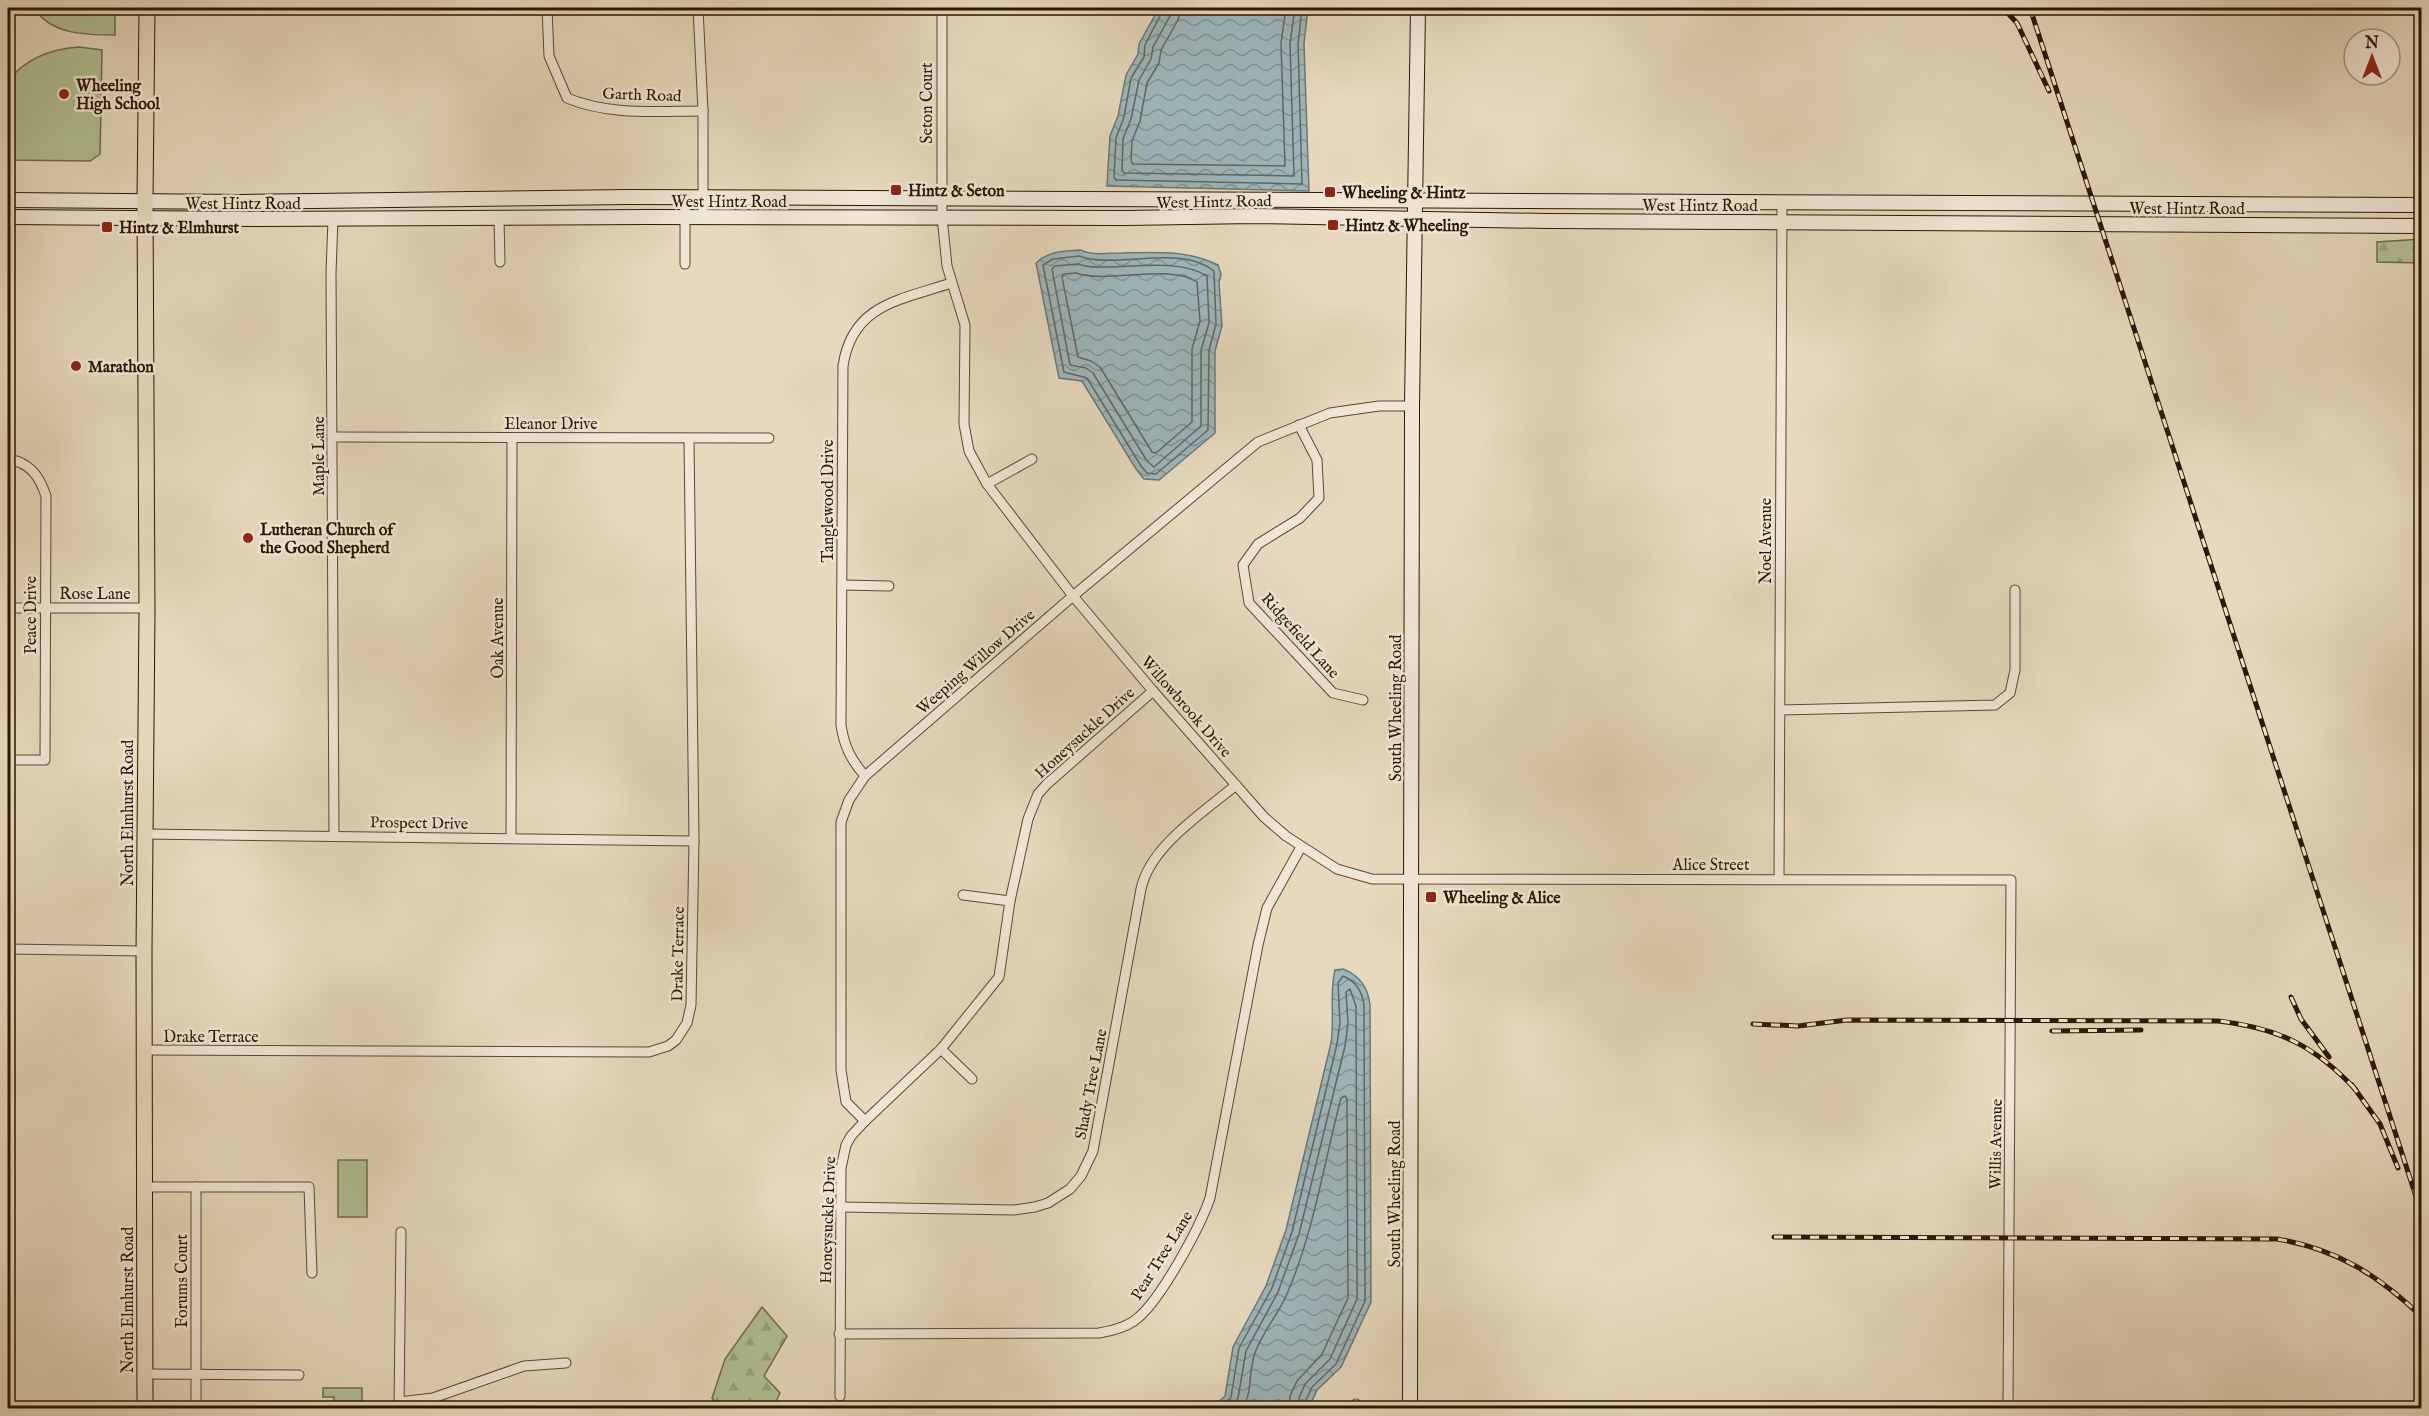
<svg xmlns="http://www.w3.org/2000/svg" width="2429" height="1416" viewBox="0 0 2429 1416" font-family="'IM FELL English',serif">
  <style>
    .forest { fill: url(#forest-firs); stroke: #6e6c4a; stroke-width: 1.5 }
    .park { fill: #b1c095; stroke: #6e6c4a; stroke-width: 1.5 }
    .water { fill: url(#water-waves); stroke: #707771; stroke-width: 1.5 }
    .lines { fill: none; stroke-linecap: round; stroke-linejoin: round }
    .shore { stroke: #64675e; stroke-width: 1.5 }
    .minor-casing { stroke: #5a4830; stroke-width: 11 }
    .secondary-casing { stroke: #2c1700; stroke-width: 16 }
    .primary-casing { stroke: #2c1700; stroke-width: 17 }
    .minor { stroke: #efe6d5; stroke-width: 9 }
    .secondary { stroke: #efe6d5; stroke-width: 14 }
    .primary { stroke: #e6d9be; stroke-width: 15 }
    .rail-casing { stroke: #2c1700; stroke-width: 5 }
    .rail { stroke: #efe6d5; stroke-width: 3; stroke-dasharray: 9; stroke-linecap: butt }
    .poi-dot { fill: #8f2418; stroke: #efe6d5; stroke-width: 2 }
    .labels { text-anchor: middle; stroke-width: 5; stroke-linejoin: round; paint-order: stroke }
    .poi-label { font-size: 16px; font-weight: bold; fill: #2c1700; stroke: #efe6d5; text-anchor: start }
    .street-label { font-size: 16px; fill: #2c1700; stroke: #efe6d5 }
  </style>
  <defs>
    <pattern id="forest-firs" width="22" height="20" patternUnits="userSpaceOnUse" patternTransform="scale(1.5)"><rect width="22" height="20" fill="#b1c095"/><path d="M5 1l3.5 6h-7zM16 11l3.5 6h-7z" fill="#98a47f"/></pattern>
    <pattern id="water-waves" width="16" height="10" patternUnits="userSpaceOnUse" patternTransform="scale(1.5)"><rect width="16" height="10" fill="#9db7bd"/><path d="M0 5q4-4 8 0t8 0" fill="none" stroke="#809497"/></pattern>
  </defs>
  <rect width="100%" height="100%" fill="#e6d9be"/>
  <filter id="stains"><feTurbulence type="fractalNoise" baseFrequency=".00333" numOctaves="4"/><feColorMatrix values="0 0 0 0 .2 0 0 0 0 .09 0 0 0 0 .02 0 0 0 .5 -.17"/></filter>
  <radialGradient id="worn" r=".72"><stop offset=".6" stop-color="#630" stop-opacity="0"/><stop offset="1" stop-color="#630" stop-opacity=".3"/></radialGradient>
  <g class="forest">
    <polygon points="2421,239 2421,263 2377,262 2377,242"/>
    <polygon points="762,1307 787,1336 764,1376 780,1393 773,1408 720,1408 712,1398 725,1359"/>
  </g>
  <g class="park">
    <path d="M34,8H115V35C87,35 51,35 34,8Z"/>
    <path d="M79,47L102,50L100,154L90,161L8,160V81C25,59 51,49 79,47Z"/>
    <rect x="338" y="1160" width="29" height="57"/>
    <polygon points="323,1388 362,1388 362,1408 334,1408 334,1397 323,1397"/>
  </g>
  <g class="water">
    <polygon points="1159,8 1308,8 1304,44 1309,191 1107,186 1110,136 1118,116 1126,75 1138,54 1139,44"/>
    <path d="M1080,250C1093,256 1108,253 1122,253C1156,252 1188,250 1218,265L1221,274L1219,283L1222,326L1215,351V433L1159,480L1144,479L1136,469L1082,381L1059,378L1036,263C1048,251 1065,251 1080,250Z"/>
    <path d="M1343,969C1360,976 1368,987 1370,1005L1371,1302L1341,1367L1317,1390L1312,1401V1408H1212L1225,1396L1233,1347L1266,1286L1286,1230L1331,1043C1335,1019 1329,994 1335,970Z"/>
  </g>
  <g class="lines">
    <g class="shore">
      <polyline points="1164,8 1145,45 1144,57 1131,78 1124,117 1116,138 1114,177 1116,180 1302,184 1298,44 1302,8"/>
      <polyline points="1172,8 1170,16 1153,47 1151,59 1139,80 1131,119 1123,139 1122,170 1124,173 1294,176 1290,44 1295,8"/>
      <polyline points="1181,8 1178,20 1161,50 1159,63 1147,83 1140,121 1132,141 1131,161 1133,164 1285,166 1281,43 1286,8"/>
      <path d="M1079,256C1116,270 1179,243 1214,271L1216,324L1209,350L1208,430L1156,474L1147,473L1141,466L1087,378L1064,372L1043,265L1053,259Z"/>
      <path d="M1078,264C1088,268 1096,267 1106,267C1138,267 1178,259 1207,276L1209,323L1201,350V426L1154,467L1147,461L1093,373L1086,368L1070,365L1052,269L1055,266Z"/>
      <path d="M1076,273C1108,284 1171,263 1197,282L1200,321L1192,349V422L1156,453L1152,452L1100,367L1091,361L1078,357L1062,277L1064,274Z"/>
      <path d="M1222,1408L1231,1397L1239,1348L1272,1288L1292,1232L1337,1044L1340,1023L1338,983L1343,976C1356,981 1362,991 1364,1005L1365,1301L1336,1364L1312,1387L1306,1400V1408"/>
      <polyline points="1232,1408 1238,1398 1246,1351 1278,1292 1299,1234 1345,1046 1348,1023 1346,992 1350,989 1356,1006 1357,1299 1330,1359 1305,1384 1299,1398 1299,1408"/>
      <path d="M1243,1408C1253,1391 1248,1369 1256,1350C1264,1330 1279,1313 1287,1294C1314,1231 1324,1163 1341,1098L1345,1096L1347,1099L1348,1298L1322,1354L1297,1381L1290,1396V1408"/>
    </g>
    <defs>
      <g id="minor">
        <path d="M547,8L549,56L567,98C610,116 657,111 703,111"/>
        <polyline points="698,8 703,111 703,217"/>
        <polyline points="942,8 942,217 947,266 965,325 964,424 969,451 987,484 1073,596 1153,691 1264,817 1286,836 1337,869 1372,879 2011,880 2008,1408"/>
        <polyline points="685,197 685,264"/>
        <polyline points="499,218 500,262"/>
        <polyline points="333,219 331,273 334,836"/>
        <polyline points="1299,425 1317,460 1319,498 1300,518 1258,544 1243,565 1249,603 1333,693 1363,700"/>
        <polyline points="333,437 769,438"/>
        <path d="M8,459C30,463 39,475 46,496L45,760H8"/>
        <polyline points="987,484 1032,459"/>
        <polyline points="842,585 889,586"/>
        <polyline points="8,608 146,608"/>
        <polyline points="1780,710 1995,705 2010,693 2015,670 2015,590"/>
        <path d="M865,776C851,760 844,746 841,725L843,366C852,304 901,300 951,283"/>
        <polyline points="144,834 694,841"/>
        <polyline points="511,838 512,438"/>
        <polyline points="1779,879 1782,203"/>
        <polyline points="963,895 1010,901"/>
        <polyline points="8,949 144,951"/>
        <polyline points="941,1049 972,1079"/>
        <polyline points="145,1050 649,1052 668,1046 676,1040 687,1023 691,1005 694,841 689,439"/>
        <polyline points="865,1121 846,1102 841,1070 841,822 849,800 865,776 1073,596 1258,442 1330,413 1379,406 1412,406"/>
        <polyline points="145,1187 196,1187"/>
        <path d="M840,1207L1014,1210L1035,1207L1048,1203L1070,1189L1081,1176L1093,1151L1141,889C1150,846 1204,812 1236,785"/>
        <path d="M839,1334L1099,1333C1111,1331 1124,1328 1134,1321C1159,1304 1200,1227 1210,1198L1258,945L1267,908L1301,847"/>
        <polyline points="145,1374 299,1375"/>
        <polyline points="840,1396 841,1168 846,1145 851,1136 865,1121 941,1049 999,977 1010,901 1028,819 1038,794 1047,784 1153,691"/>
        <polyline points="399,1402 433,1398 524,1366 566,1363"/>
        <polyline points="1356,1404 1356,1408"/>
        <polyline points="196,1408 196,1187 309,1187 312,1273"/>
        <polyline points="399,1408 401,1232"/>
      </g>
      <g id="secondary">
        <polyline points="8,200 241,202 628,197 2422,205"/>
        <polyline points="8,217 256,219 644,217 1126,218 1254,216 1547,221 2422,226"/>
        <polyline points="1410,1408 1412,406 1418,8"/>
      </g>
      <polyline id="primary" points="145,1408 144,951 147,612 145,201 147,8"/>
    </defs>
    <use href="#minor" class="minor-casing"/>
    <use href="#secondary" class="secondary-casing"/>
    <use href="#primary" class="primary-casing"/>
    <use href="#minor" class="minor"/>
    <use href="#secondary" class="secondary"/>
    <use href="#primary" class="primary"/>
    <defs>
      <g id="rail">
        <polyline points="2003,8 2017,23 2049,91"/>
        <polyline points="2030,8 2422,1215"/>
        <polyline points="2291,997 2301,1019 2329,1057"/>
        <path d="M1753,1024L1798,1026L1847,1020L2218,1021C2279,1028 2315,1046 2356,1090"/>
        <polyline points="2052,1031 2141,1030"/>
        <polyline points="2352,1085 2380,1124 2398,1168"/>
        <path d="M1774,1237L2277,1239C2337,1249 2378,1275 2422,1317"/>
      </g>
    </defs>
    <use href="#rail" class="rail-casing"/>
    <use href="#rail" class="rail"/>
  </g>
  <g class="poi-dot">
    <circle cx="64" cy="94" r="6"/>
    <rect x="890" y="184" width="12" height="12" rx="3"/>
    <rect x="1324" y="186" width="12" height="12" rx="3"/>
    <rect x="1327" y="219" width="12" height="12" rx="3"/>
    <rect x="101" y="221" width="12" height="12" rx="3"/>
    <circle cx="76" cy="366" r="6"/>
    <circle cx="248" cy="538" r="6"/>
    <rect x="1425" y="891" width="12" height="12" rx="3"/>
  </g>
  <g class="labels">
    <g class="poi-label">
      <text x="76" y="91">Wheeling<tspan x="76" dy="18">High School</tspan></text>
      <text x="908" y="196">Hintz &amp; Seton</text>
      <text x="1342" y="198">Wheeling &amp; Hintz</text>
      <text x="1345" y="231">Hintz &amp; Wheeling</text>
      <text x="119" y="233">Hintz &amp; Elmhurst</text>
      <text x="88" y="372">Marathon</text>
      <text x="260" y="535">Lutheran Church of<tspan x="260" dy="18">the Good Shepherd</tspan></text>
      <text x="1443" y="903">Wheeling &amp; Alice</text>
    </g>
    <g class="street-label">
      <text transform="translate(642 94) rotate(2)" y="6">Garth Road</text>
      <text transform="translate(926 103) rotate(-90)" y="6">Seton Court</text>
      <text x="729" y="207">West Hintz Road</text>
      <text transform="translate(1214 201) rotate(-1)" y="6">West Hintz Road</text>
      <text x="243" y="209">West Hintz Road</text>
      <text x="1700" y="211">West Hintz Road</text>
      <text x="2187" y="214">West Hintz Road</text>
      <text x="551" y="429">Eleanor Drive</text>
      <text transform="translate(318 456) rotate(-90)" y="6">Maple Lane</text>
      <text transform="translate(827 501) rotate(-90)" y="6">Tanglewood Drive</text>
      <text transform="translate(1765 541) rotate(-90)" y="6">Noel Avenue</text>
      <text x="95" y="599">Rose Lane</text>
      <text transform="translate(30 615) rotate(-90)" y="6">Peace Drive</text>
      <text transform="translate(1301 635) rotate(48)" y="6">Ridgefield Lane</text>
      <text transform="translate(497 638) rotate(-90)" y="6">Oak Avenue</text>
      <text transform="translate(975 661) rotate(-41)" y="6">Weeping Willow Drive</text>
      <text transform="translate(1187 706) rotate(49)" y="6">Willowbrook Drive</text>
      <text transform="translate(1395 708) rotate(-90)" y="6">South Wheeling Road</text>
      <text transform="translate(1084 732) rotate(-42)" y="6">Honeysuckle Drive</text>
      <text transform="translate(127 813) rotate(-90)" y="6">North Elmhurst Road</text>
      <text transform="translate(419 822) rotate(1)" y="6">Prospect Drive</text>
      <text x="1711" y="870">Alice Street</text>
      <text transform="translate(677 954) rotate(-89)" y="6">Drake Terrace</text>
      <text x="211" y="1042">Drake Terrace</text>
      <text transform="translate(1090 1084) rotate(-79)" y="6">Shady Tree Lane</text>
      <text transform="translate(1995 1144) rotate(-89)" y="6">Willis Avenue</text>
      <text transform="translate(1394 1194) rotate(-90)" y="6">South Wheeling Road</text>
      <text transform="translate(827 1220) rotate(-88)" y="6">Honeysuckle Drive</text>
      <text transform="translate(1161 1255) rotate(-58)" y="6">Pear Tree Lane</text>
      <text transform="translate(181 1281) rotate(-90)" y="6">Forums Court</text>
      <text transform="translate(127 1300) rotate(-90)" y="6">North Elmhurst Road</text>
    </g>
  </g>
  <rect width="2429" height="1416" fill="none" stroke="#e6d9be" stroke-width="30"/>
  <rect x="9" y="9" width="2411" height="1398" fill="none" stroke="#2c1700" stroke-width="3"/>
  <rect x="15" y="15" width="2399" height="1386" fill="none" stroke="#2c1700" stroke-width="1.5"/>
  <g transform="translate(2372 57)"><circle r="28" fill="#efe6d5" stroke="#a19380" stroke-width="1.5"/>
  <path d="M0-4.5L10 22L0 15L-10 22Z" fill="#8f2418"/>
  <text y="-9" font-size="16" font-weight="bold" text-anchor="middle" fill="#2c1700">N</text>
  </g>
  <rect width="100%" height="100%" filter="url(#stains)"/>
  <rect width="100%" height="100%" fill="url(#worn)"/>
</svg>
